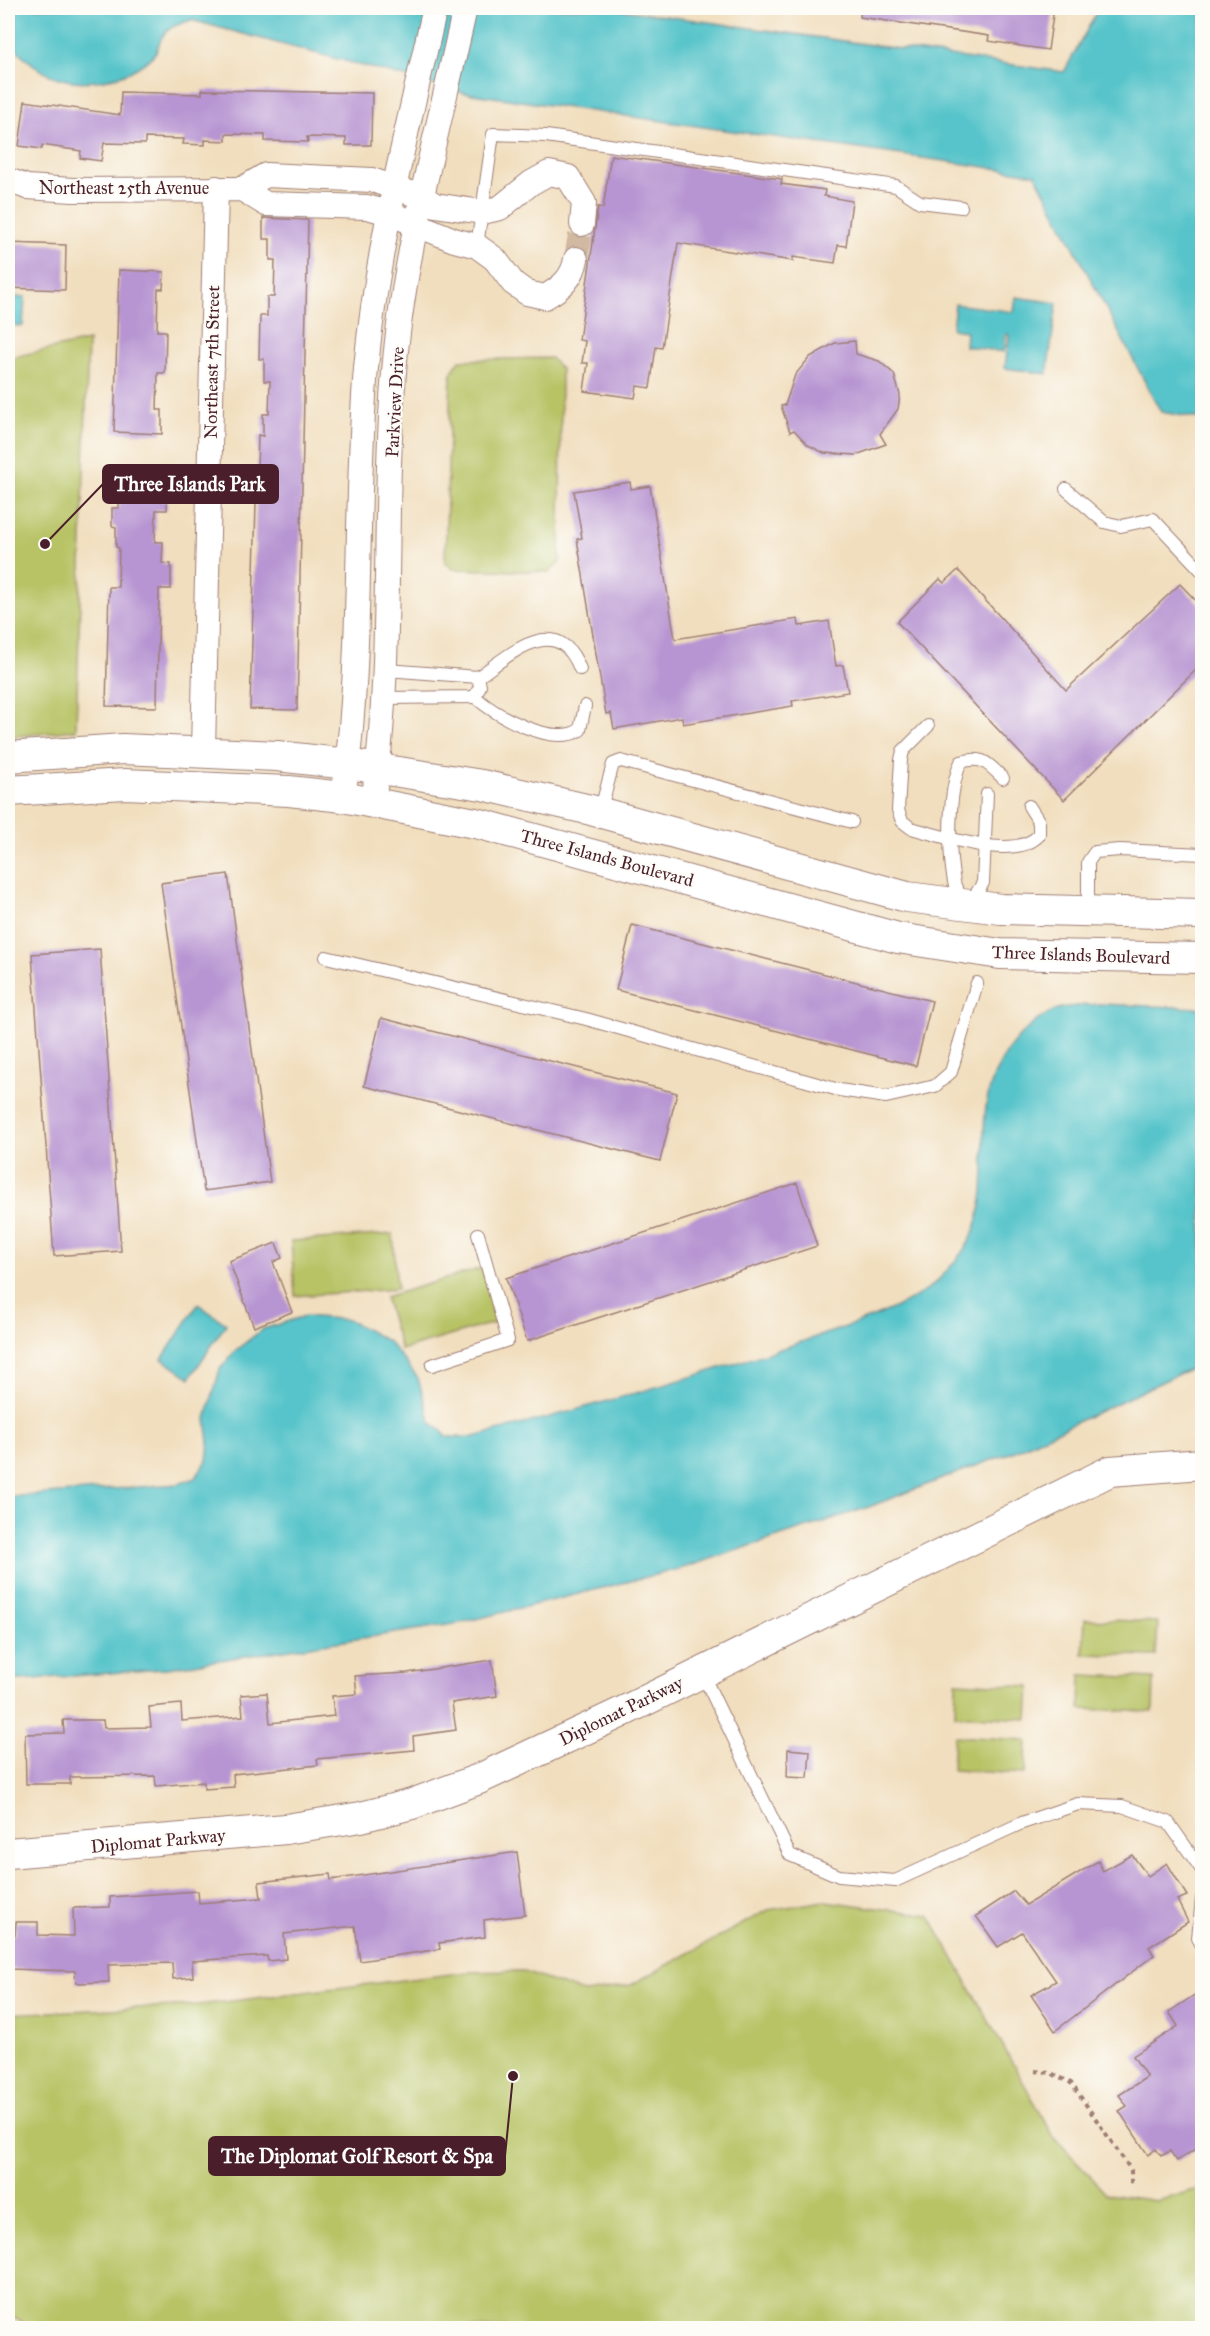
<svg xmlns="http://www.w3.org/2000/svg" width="1210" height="2336" viewBox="0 0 1210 2336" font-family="'IM FELL Great Primer',serif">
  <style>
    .green { fill: #b7c365; stroke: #807148; stroke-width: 1.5 }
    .water { fill: #56c4ca; stroke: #50727a; stroke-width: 1.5 }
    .building { fill: #b794d2 }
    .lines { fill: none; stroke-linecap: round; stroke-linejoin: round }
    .minor-tunnel { stroke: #d0b8a1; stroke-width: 24; stroke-dasharray: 24 12; stroke-linecap: butt }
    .service-casing { stroke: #9e7e74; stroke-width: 14 }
    .minor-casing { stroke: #9e7e74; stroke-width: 26 }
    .tertiary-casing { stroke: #9e7e74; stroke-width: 32 }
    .path { stroke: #9e7e74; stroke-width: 4; stroke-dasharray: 4.5 4.5; stroke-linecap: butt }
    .service { stroke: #fff; stroke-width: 12 }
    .minor { stroke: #fff; stroke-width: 24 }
    .tertiary { stroke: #fff; stroke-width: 30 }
    .labels { text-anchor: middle; stroke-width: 4.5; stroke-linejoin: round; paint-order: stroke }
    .street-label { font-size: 18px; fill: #4a1f2b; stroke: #fdfcf7 }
    .leader { fill: none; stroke: #4a1f2b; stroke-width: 2 }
    .callout-dot { fill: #4a1f2b; stroke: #fdfcf7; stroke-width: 2 }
    .callout { fill: #4a1f2b; stroke: #4a1f2b; stroke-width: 2 }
    .callout-label { font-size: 20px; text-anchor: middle; font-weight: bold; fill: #fff }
  </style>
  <rect width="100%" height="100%" fill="#fdfcf7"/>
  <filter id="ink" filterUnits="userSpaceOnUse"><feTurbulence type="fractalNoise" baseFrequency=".0167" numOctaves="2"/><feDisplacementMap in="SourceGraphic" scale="12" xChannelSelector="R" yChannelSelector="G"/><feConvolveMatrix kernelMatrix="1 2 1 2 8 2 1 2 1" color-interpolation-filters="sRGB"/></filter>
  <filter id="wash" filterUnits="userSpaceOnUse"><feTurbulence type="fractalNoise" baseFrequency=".008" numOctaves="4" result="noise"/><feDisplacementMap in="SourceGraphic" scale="24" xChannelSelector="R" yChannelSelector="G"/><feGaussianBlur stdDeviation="1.35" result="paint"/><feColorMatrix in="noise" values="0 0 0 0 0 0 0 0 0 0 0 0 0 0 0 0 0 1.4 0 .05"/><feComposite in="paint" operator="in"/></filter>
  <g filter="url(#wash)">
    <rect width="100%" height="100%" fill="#f1debe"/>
    <g class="green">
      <polygon points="88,341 76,730 8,737 8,358"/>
      <polygon points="551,358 561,369 560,561 550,572 453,569 445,562 451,373 460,360"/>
      <polygon points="393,1234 397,1289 295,1296 291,1241"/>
      <polygon points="482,1268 497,1322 401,1350 385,1297"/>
      <polygon points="1085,1619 1158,1622 1156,1656 1083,1654"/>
      <polygon points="1081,1675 1154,1678 1153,1712 1080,1709"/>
      <polygon points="956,1682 1030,1686 1028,1719 955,1715"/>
      <polygon points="954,1736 1027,1740 1025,1774 952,1770"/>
      <polygon points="825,1901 929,1915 1054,2137 1107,2194 1157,2201 1202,2188 1202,2328 34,2328 8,2315 8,2014 199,2005 468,1972 521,1971 586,1993 631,1985 768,1910"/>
    </g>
    <g class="water">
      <path d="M8,8H609L1064,72L1099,8H1202V419L1161,412L1035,174L465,93L191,20C179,24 167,27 161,39C159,43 158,48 156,52C130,83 70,92 38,68C10,47 8,42 8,8Z"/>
      <polygon points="8,297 25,297 23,326 8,325"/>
      <polygon points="1016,297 1057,303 1047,374 1005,368 1009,335 1006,334 1004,352 965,346 966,331 952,329 955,304 1014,312"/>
      <path d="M1098,1004L1202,1008V1363L1015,1451L866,1508L683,1568L460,1623L161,1669L8,1681V1497L179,1484L195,1478L207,1461L209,1442L206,1419L220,1369L236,1350L263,1329L305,1316L349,1320L389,1342L418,1378L430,1421L448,1437H474C585,1408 695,1378 804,1341C842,1328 916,1307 942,1276C952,1265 966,1250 972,1236C1000,1172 963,1114 1009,1049C1020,1034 1039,1016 1058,1009C1070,1005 1085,1006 1098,1004Z"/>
      <polygon points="198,1304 226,1324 190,1378 162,1359"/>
    </g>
    <g id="blocks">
      <g class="building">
        <polygon points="861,8 1054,8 1048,50 988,41 989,36 860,17"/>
        <polygon points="202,90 372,93 371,145 346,145 346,138 307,137 308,142 265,141 265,135 226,134 226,141 205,140 205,145 183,144 184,139 145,138 145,144 104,143 101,161 80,158 81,151 42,145 42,149 19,146 25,101 120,115 121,92 202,94"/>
        <polygon points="611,155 782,179 781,184 825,190 824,196 852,201 846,246 838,245 835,263 793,257 793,261 678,243 662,348 656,347 650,388 637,386 635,398 584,391 588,363 582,363 585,341 579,340 598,207 603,208"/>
        <polygon points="263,218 308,220 297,710 250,709 258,435 263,436 263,414 269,414 270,381 264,381 264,359 259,359 260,316 267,316 267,297 274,297 275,260 270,260 270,239 263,239"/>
        <polygon points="8,243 66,245 65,290 8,288"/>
        <polygon points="119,270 164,272 163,289 158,289 157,331 166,331 165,373 158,373 157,410 162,410 162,434 114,432"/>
        <polygon points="855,341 856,354 879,361 894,374 900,395 898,409 880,434 886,444 856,455 824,453 808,445 794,430 790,432 781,406 785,405 795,375 810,357 835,343"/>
        <polygon points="120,467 168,468 167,510 156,510 155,542 163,542 162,563 171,564 171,589 159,589 157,707 106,706 109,587 118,587 119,548 116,547 116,527 112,526 112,508 119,508"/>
        <polygon points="630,482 631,489 650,486 675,639 798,619 799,626 829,621 836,666 843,665 848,692 792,701 793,706 683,724 682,717 614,729 611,713 606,714 577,539 582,538 574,491"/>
        <polygon points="958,570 1066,690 1180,584 1203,608 1203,663 1064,800 897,622 940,579 944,583"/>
        <polygon points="228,874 270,1182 204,1191 161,883"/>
        <polygon points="632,925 932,1001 916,1066 616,990"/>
        <polygon points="100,949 121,1251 54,1256 32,954"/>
        <polygon points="381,1018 677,1093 660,1161 364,1086"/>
        <polygon points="797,1183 817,1246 527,1341 506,1278"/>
        <polygon points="276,1243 282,1258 273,1262 292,1312 254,1327 229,1261"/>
        <polygon points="492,1660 497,1696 452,1703 456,1730 413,1736 414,1750 317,1759 318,1765 233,1774 234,1787 204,1789 204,1782 156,1786 155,1776 70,1777 70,1784 26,1784 25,1734 64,1733 63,1720 103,1720 104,1728 151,1727 149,1707 181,1704 182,1721 243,1716 241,1695 267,1693 270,1723 334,1716 332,1696 357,1694 355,1676 407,1673"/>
        <polygon points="788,1749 810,1751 808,1778 787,1777"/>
        <polygon points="517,1852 525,1915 484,1920 485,1937 439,1943 440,1949 360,1961 355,1926 284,1934 286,1959 268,1961 267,1956 192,1961 193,1977 173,1979 172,1963 108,1965 109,1982 76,1983 75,1971 8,1969 8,1935 15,1935 16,1922 38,1922 38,1935 74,1936 73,1908 110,1907 110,1897 198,1891 199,1903 261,1898 259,1882 330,1874 331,1880"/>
        <polygon points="1132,1855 1148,1876 1167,1863 1187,1896 1177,1900 1188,1922 1149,1947 1154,1955 1055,2031 1031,1995 1056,1981 1022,1932 998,1947 976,1916 1014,1891 1026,1905 1098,1861 1103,1871"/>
        <polygon points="1196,1994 1203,2004 1203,2144 1177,2161 1170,2151 1161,2156 1156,2149 1148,2155 1119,2111 1127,2106 1119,2095 1147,2077 1133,2056 1178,2026 1169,2012"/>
      </g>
    </g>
  </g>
  <g filter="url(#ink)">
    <use href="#blocks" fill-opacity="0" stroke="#9e7e74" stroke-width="1.5"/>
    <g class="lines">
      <polyline class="minor-tunnel" points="576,259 582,224"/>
      <defs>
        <g id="service">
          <polyline points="477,246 493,134 546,136 896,186 920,202 961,207"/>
          <polyline points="1066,489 1104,522 1121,526 1153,519 1202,571"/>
          <path d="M478,677C510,655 557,610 580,669"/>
          <path d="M475,697C497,716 552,747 580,730L585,706"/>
          <polyline points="385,698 475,697 480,686 478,677 387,670"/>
          <path d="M928,726L903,751L901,760L898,810L902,821L911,828C943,836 1015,862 1039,835V822L1029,806"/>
          <path d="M987,794L983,883L968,906C964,899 955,890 954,882C948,850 948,791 961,762C983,755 988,764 1003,778"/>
          <polyline points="600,812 613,764 621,761 852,822"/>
          <polyline points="1088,910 1088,862 1095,852 1120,850 1202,854"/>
          <polyline points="326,957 586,1019 839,1090 886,1097 935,1086 951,1072 977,983"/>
          <polyline points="432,1365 508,1340 478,1234"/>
          <polyline points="702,1673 790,1855 839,1876 895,1881 1022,1823 1078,1804 1122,1806 1168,1822 1202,1870"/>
          <polyline points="1202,1899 1198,1938 1202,1945"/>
        </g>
        <g id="minor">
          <path d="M8,180L27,187L73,190L242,189L266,204L367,207L389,213L454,240L477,246L495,259L513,283L527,293L545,297C561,288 573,278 576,259"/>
          <polyline points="242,189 266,175 372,180 422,197 435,205 482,212 500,208 531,183 549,173 568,177 584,203 582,224"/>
          <polyline points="203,751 216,188"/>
          <path d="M343,797C364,655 354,511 366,368C377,246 408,126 435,8"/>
          <path d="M373,803C394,660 382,516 394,372C404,249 439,128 465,8"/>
        </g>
        <g id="tertiary">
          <polyline points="8,757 123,749 277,756 348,764 482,785 591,810 907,897 1001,909 1202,914"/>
          <polyline points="8,791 125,784 289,791 343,797 480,824 898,938 1000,954 1202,958"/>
          <polyline points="8,1853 286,1829 361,1817 412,1804 479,1779 618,1714 1110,1471 1202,1464"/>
        </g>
      </defs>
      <use href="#service" class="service-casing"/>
      <use href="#minor" class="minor-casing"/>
      <use href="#tertiary" class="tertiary-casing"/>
      <polyline class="path" points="1035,2071 1051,2073 1071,2083 1131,2170 1131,2187"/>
      <use href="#service" class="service"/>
      <use href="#minor" class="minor"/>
      <use href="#tertiary" class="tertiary"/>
    </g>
  </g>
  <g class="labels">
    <g class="street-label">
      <text x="124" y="194">Northeast 25th Avenue</text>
      <text transform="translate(212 362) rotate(-89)" y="6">Northeast 7th Street</text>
      <text transform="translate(395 402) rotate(-87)" y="6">Parkview Drive</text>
      <text transform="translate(607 858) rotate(15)" y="6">Three Islands Boulevard</text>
      <text transform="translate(1081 955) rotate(2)" y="6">Three Islands Boulevard</text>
      <text transform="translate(621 1711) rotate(-26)" y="6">Diplomat Parkway</text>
      <text transform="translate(158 1841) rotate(-5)" y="6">Diplomat Parkway</text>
    </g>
  </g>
  <path class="leader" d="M45 544L103 484M513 2076L505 2156"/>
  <g class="callout-dot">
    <circle cx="45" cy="544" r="6"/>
    <circle cx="513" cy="2076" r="6"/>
  </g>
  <g class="callout">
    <rect x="103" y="465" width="175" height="38" rx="6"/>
    <rect x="209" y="2137" width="296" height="38" rx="6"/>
  </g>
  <g class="callout-label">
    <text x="190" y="491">Three Islands Park</text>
    <text x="357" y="2163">The Diplomat Golf Resort &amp; Spa</text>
  </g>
  <rect width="1210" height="2336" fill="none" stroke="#fdfcf7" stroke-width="30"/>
</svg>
